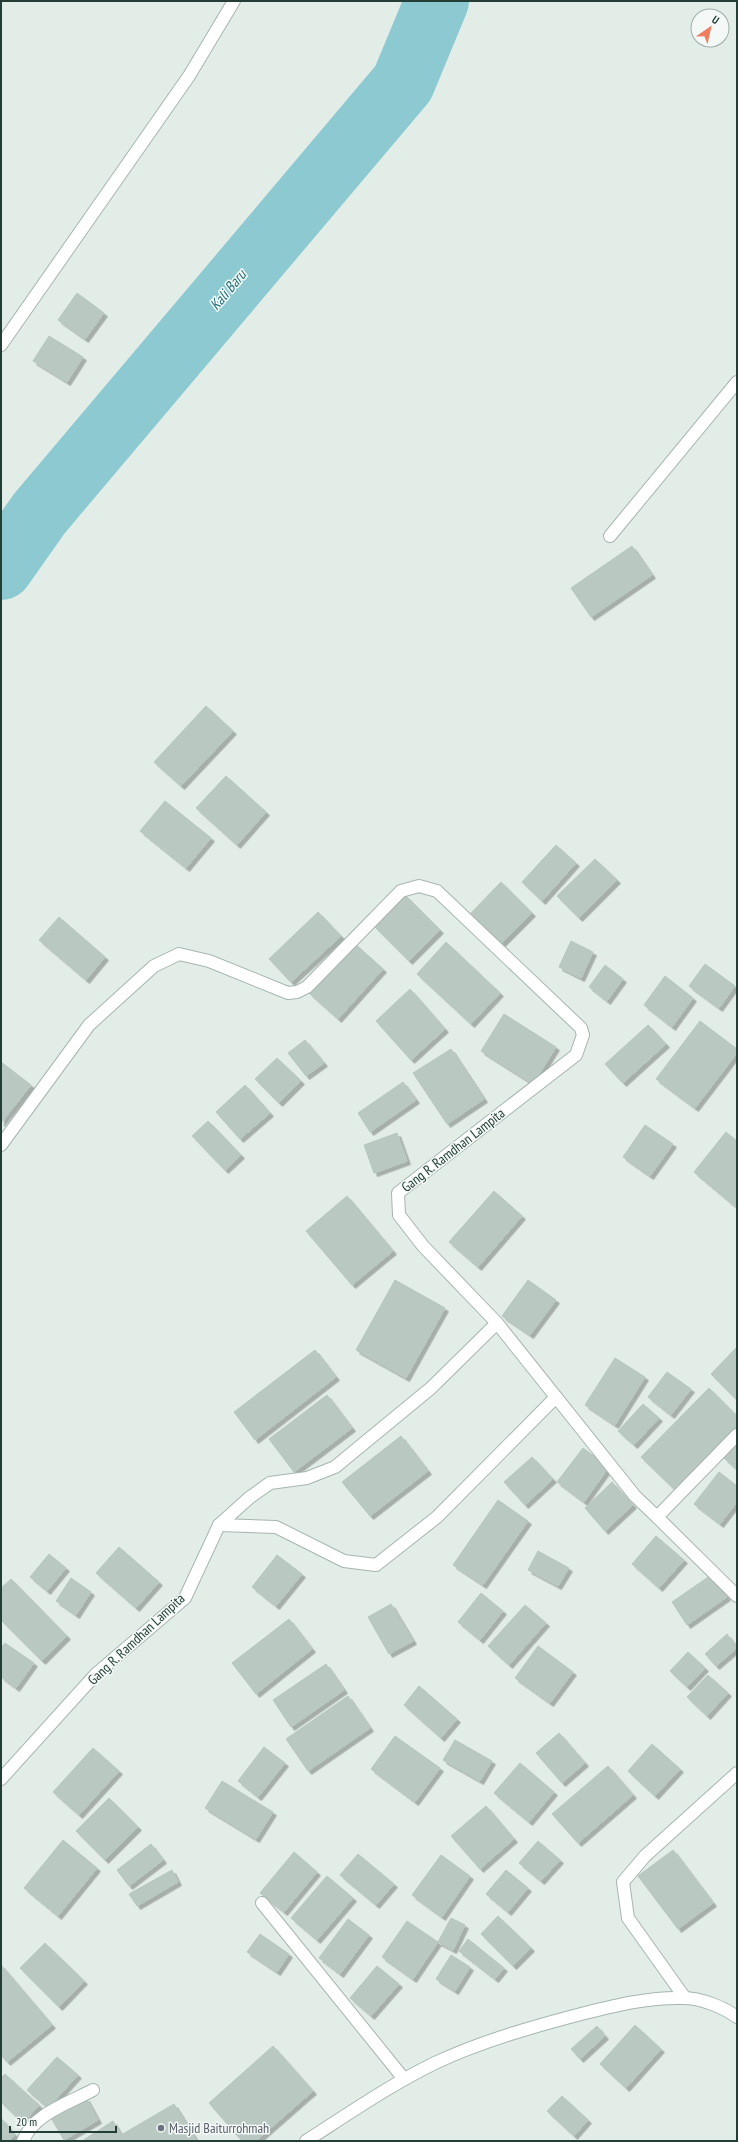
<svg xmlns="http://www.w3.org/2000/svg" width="738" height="2142" viewBox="0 0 738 2142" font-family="'PT Sans Narrow',sans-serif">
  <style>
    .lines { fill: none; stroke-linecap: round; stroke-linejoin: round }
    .river { stroke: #8cc9d1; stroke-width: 64 }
    .building { fill: #b9c8c1; stroke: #b6c7bf; filter: url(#shadow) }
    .minor-casing { stroke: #a6b5af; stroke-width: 14 }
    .minor { stroke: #fff; stroke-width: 12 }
    .worship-dot { fill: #6b7280; stroke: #f4f9f7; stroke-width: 1.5 }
    .labels { text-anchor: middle; stroke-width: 3; stroke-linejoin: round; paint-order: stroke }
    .street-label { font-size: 14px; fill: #233e36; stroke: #f4f9f7 }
    .worship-label { font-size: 14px; fill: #5b616d; stroke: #f4f9f7; text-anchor: start }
    .water-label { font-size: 15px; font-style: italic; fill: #1e6e7a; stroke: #f4f9f7 }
  </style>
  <defs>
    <filter id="shadow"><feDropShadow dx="3.5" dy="3.5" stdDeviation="0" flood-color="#0004"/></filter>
  </defs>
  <rect width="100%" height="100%" fill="#e3ede8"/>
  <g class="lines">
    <polyline class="river" points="1,568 39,514 403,83 437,1"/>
  </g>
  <g class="building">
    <polygon points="77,293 104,313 85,339 58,320"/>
    <polygon points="49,336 83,357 67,382 33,361"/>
    <polygon points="632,546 652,575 591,617 571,588"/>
    <polygon points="206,706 233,731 181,786 154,762"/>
    <polygon points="226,776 266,812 237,845 196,808"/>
    <polygon points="165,801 211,838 186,868 140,831"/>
    <polygon points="556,845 576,863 542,901 522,882"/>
    <polygon points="595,859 617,880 579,918 557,896"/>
    <polygon points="501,882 532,913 502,943 471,913"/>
    <polygon points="405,895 440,930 409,961 374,926"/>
    <polygon points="318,912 341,936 291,982 269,959"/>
    <polygon points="59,917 105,957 86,980 39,940"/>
    <polygon points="571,941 593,952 581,978 559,967"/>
    <polygon points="446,942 500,993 471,1024 417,974"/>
    <polygon points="354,943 383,969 338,1019 309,993"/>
    <polygon points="705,964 735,986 719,1008 689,986"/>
    <polygon points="605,965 623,979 607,1001 589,987"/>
    <polygon points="665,976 693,998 672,1027 644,1005"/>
    <polygon points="410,989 445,1029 411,1060 376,1021"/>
    <polygon points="504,1014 556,1047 533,1084 481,1051"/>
    <polygon points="700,1021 737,1049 737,1053 695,1108 656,1079"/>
    <polygon points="648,1025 666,1044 623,1083 605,1064"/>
    <polygon points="305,1040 324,1063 306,1076 288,1053"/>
    <polygon points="451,1049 484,1099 447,1124 413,1073"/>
    <polygon points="277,1058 301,1081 279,1103 255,1079"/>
    <polygon points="1,1062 31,1085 1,1123"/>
    <polygon points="403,1082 416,1100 370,1132 358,1113"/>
    <polygon points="245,1085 270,1113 240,1139 216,1112"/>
    <polygon points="208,1121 241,1155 225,1170 192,1136"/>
    <polygon points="645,1125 673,1144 650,1176 623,1157"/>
    <polygon points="726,1132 737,1141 737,1208 694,1172"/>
    <polygon points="397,1133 407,1161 374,1173 364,1145"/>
    <polygon points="494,1191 522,1216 478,1267 449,1242"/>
    <polygon points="347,1196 393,1251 352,1285 306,1231"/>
    <polygon points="395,1280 445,1308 406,1378 356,1350"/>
    <polygon points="528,1280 556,1300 530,1335 502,1316"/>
    <polygon points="737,1347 737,1400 711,1374"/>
    <polygon points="315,1350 336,1377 255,1440 234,1412"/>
    <polygon points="615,1358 645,1377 615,1425 585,1405"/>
    <polygon points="667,1372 691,1389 671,1415 648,1397"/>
    <polygon points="709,1388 737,1416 737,1427 675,1490 641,1457"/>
    <polygon points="327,1395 352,1428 294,1472 269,1439"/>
    <polygon points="643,1404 659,1418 634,1445 618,1431"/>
    <polygon points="401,1436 428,1471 370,1516 342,1482"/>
    <polygon points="737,1444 737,1470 724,1458"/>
    <polygon points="583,1448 609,1467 584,1502 557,1482"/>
    <polygon points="532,1457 553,1479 525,1505 504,1482"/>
    <polygon points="719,1472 737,1486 737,1502 720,1524 694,1504"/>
    <polygon points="612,1482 633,1505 605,1531 585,1508"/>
    <polygon points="498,1500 528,1521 483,1585 453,1565"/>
    <polygon points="656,1536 684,1560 659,1588 632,1564"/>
    <polygon points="119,1547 159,1582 136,1608 96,1573"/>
    <polygon points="538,1551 569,1568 558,1586 528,1570"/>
    <polygon points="49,1554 66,1568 47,1591 30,1577"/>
    <polygon points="277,1555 302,1574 276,1606 252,1587"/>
    <polygon points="711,1575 727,1597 687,1625 672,1602"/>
    <polygon points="71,1578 91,1592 76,1615 56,1601"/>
    <polygon points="11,1579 67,1636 42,1661 1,1620 1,1588"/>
    <polygon points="481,1593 503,1611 480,1640 458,1622"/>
    <polygon points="391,1604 413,1641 389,1654 368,1617"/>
    <polygon points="525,1605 546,1623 509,1665 488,1646"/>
    <polygon points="289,1619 312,1649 256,1694 232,1663"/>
    <polygon points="727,1634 737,1648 716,1666 705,1654"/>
    <polygon points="5,1643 34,1663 16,1688 1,1677 1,1648"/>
    <polygon points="538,1646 573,1672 550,1703 515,1678"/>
    <polygon points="688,1652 705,1668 687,1687 670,1671"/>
    <polygon points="326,1664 344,1690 291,1727 273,1700"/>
    <polygon points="708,1675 728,1693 707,1716 687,1697"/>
    <polygon points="419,1686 457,1719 441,1738 404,1705"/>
    <polygon points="348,1696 370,1728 308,1771 286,1739"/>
    <polygon points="559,1733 585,1763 562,1783 536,1753"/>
    <polygon points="395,1736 440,1768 415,1802 371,1769"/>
    <polygon points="455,1740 492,1761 480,1781 443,1760"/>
    <polygon points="652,1744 680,1769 655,1796 628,1771"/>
    <polygon points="264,1747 285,1763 258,1797 238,1781"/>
    <polygon points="93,1748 119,1771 79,1815 53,1792"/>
    <polygon points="520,1763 554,1792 529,1822 494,1793"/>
    <polygon points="608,1766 633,1795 578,1843 552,1814"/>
    <polygon points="222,1781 273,1812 256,1839 205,1808"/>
    <polygon points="109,1798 138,1827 105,1860 76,1831"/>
    <polygon points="486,1806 514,1839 480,1869 451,1836"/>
    <polygon points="63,1840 97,1868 58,1916 24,1888"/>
    <polygon points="538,1841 560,1860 541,1881 519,1863"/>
    <polygon points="151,1844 163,1860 129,1886 117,1870"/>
    <polygon points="673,1850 713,1903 678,1929 638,1876"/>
    <polygon points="294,1852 317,1872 284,1912 260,1893"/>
    <polygon points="358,1854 394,1884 376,1905 340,1875"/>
    <polygon points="441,1855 470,1876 442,1917 412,1895"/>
    <polygon points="172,1870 178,1882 137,1906 129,1894"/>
    <polygon points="506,1870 528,1888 508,1912 486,1894"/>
    <polygon points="327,1876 353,1898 317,1940 291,1918"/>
    <polygon points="498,1916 531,1948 513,1966 481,1934"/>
    <polygon points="451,1918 465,1925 453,1950 438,1942"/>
    <polygon points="348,1919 369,1935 340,1974 319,1958"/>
    <polygon points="407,1921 438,1942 413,1979 382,1957"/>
    <polygon points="260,1934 289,1954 277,1972 247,1952"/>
    <polygon points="468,1939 504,1968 495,1979 459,1951"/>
    <polygon points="45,1943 84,1981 59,2007 20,1968"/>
    <polygon points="451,1955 470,1967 455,1991 436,1979"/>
    <polygon points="1,1965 52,2025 7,2062 1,2055"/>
    <polygon points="377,1966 399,1984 371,2016 350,1998"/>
    <polygon points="635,2025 661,2049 626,2088 600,2064"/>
    <polygon points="597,2026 605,2036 580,2059 571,2049"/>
    <polygon points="273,2046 313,2091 256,2141 242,2141 209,2103"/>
    <polygon points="57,2057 78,2075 48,2108 27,2090"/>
    <polygon points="5,2074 39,2105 23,2123 1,2102 1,2078"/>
    <polygon points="562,2096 588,2120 574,2136 547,2111"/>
    <polygon points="86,2098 98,2120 64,2140 51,2118"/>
    <polygon points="174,2104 197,2141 82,2141 113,2121 121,2135"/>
    <polygon points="1,2118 15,2135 8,2141 1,2141"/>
  </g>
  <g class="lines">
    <defs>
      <g id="minor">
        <polyline points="1,345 189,76 234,1"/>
        <polyline points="610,536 737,382"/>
        <polyline points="1,1145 89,1025 154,966 179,954 209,961 288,993 297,992 307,987 401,891 419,886 437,891 581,1028 583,1035 576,1055 398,1193 399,1215 423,1246 497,1323 635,1496 657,1517 737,1435"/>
        <polyline points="657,1517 737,1596"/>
        <polyline points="219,1525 276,1527 344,1561 376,1565 437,1517 556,1397"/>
        <polyline points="1,1779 96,1674 185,1598 219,1525 249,1498 270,1483 307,1478 335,1467 431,1388 497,1323"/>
        <polyline points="262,1903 404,2079"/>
        <polyline points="685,1998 628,1918 623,1882 645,1856 737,1773"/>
        <path d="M23,2141C33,2114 69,2103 93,2090"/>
        <path d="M306,2141C348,2114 390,2085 435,2063C482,2041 535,2026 585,2013C617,2005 650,1997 683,1998C701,1998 723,2007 737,2017"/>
      </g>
    </defs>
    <use href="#minor" class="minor-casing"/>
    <use href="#minor" class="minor"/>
  </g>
  <circle class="worship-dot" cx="161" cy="2128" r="4"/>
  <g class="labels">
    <g class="street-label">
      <text transform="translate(453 1150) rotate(-38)" y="5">Gang R. Ramdhan Lampita</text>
      <text transform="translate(136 1639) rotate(-43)" y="5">Gang R. Ramdhan Lampita</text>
    </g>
    <g class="worship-label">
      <text x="169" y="2133">Masjid Baiturrohmah</text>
    </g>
    <g class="water-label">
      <text transform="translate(228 290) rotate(-50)" y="5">Kali Baru</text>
    </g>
  </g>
  <rect width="738" height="2142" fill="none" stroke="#233e36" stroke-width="4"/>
  <g transform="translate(710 28) rotate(34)"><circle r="19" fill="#f4f9f7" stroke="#a0aeaa"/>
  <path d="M0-3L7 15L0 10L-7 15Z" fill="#f07c5e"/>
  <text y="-6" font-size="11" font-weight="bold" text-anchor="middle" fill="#233e36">U</text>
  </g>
  <path d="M10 2126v6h106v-6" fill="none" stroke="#233e36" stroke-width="2"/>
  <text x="16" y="2126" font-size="12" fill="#233e36" stroke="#f4f9f7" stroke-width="3" paint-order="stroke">20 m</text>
</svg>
